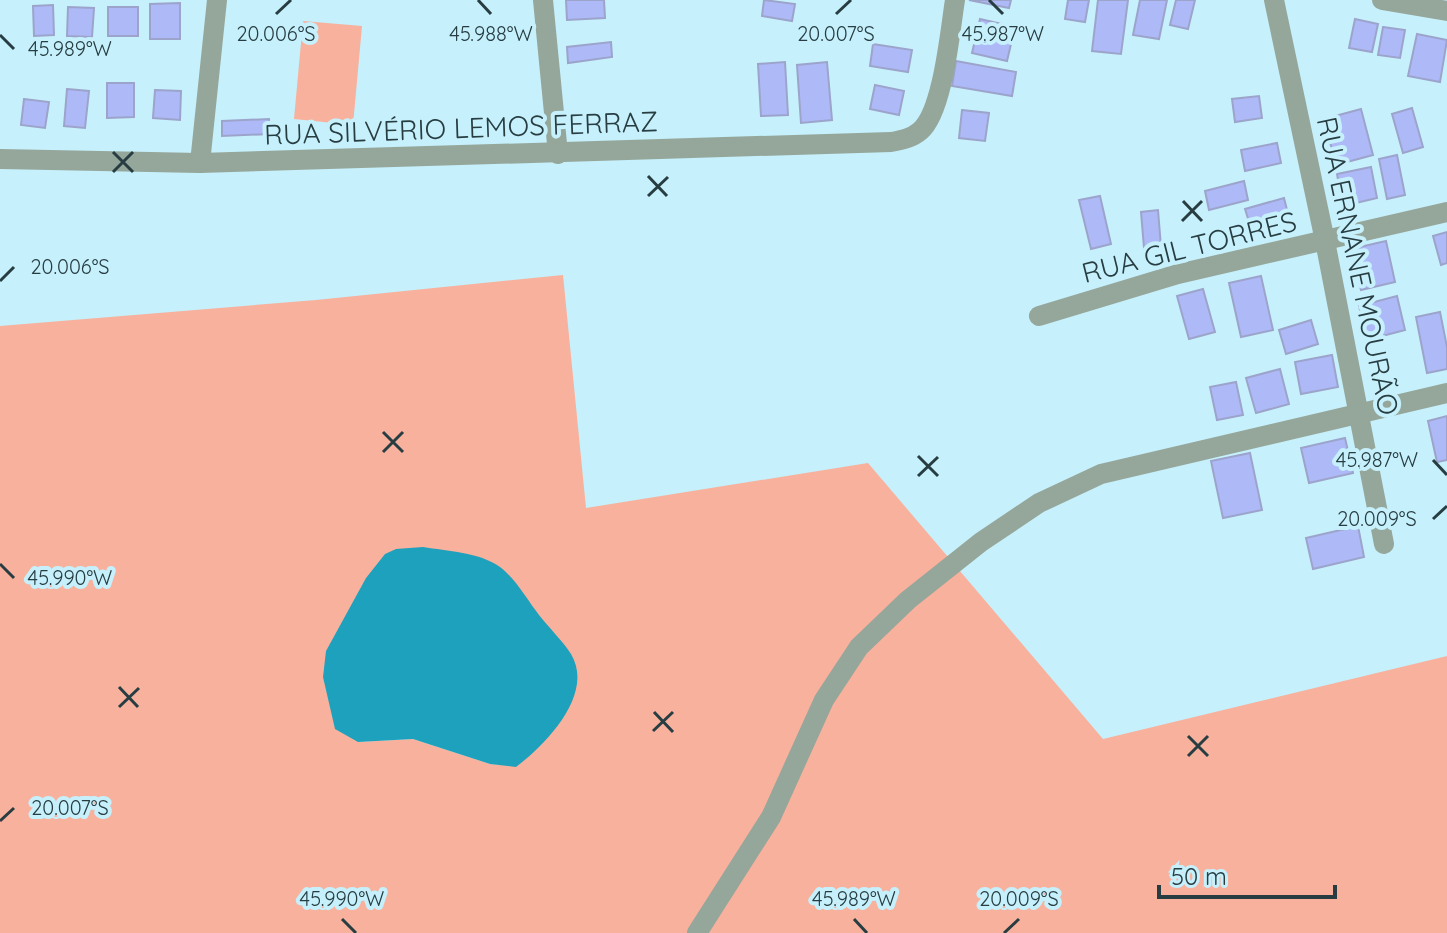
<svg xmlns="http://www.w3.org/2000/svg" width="1447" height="933" viewBox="0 0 1447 933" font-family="Quicksand,sans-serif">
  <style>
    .green { fill: #f8b19d; fill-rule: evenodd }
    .water { fill: #1ea1bc }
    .building { fill: #aebaf8; stroke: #9ca4cb; stroke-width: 2 }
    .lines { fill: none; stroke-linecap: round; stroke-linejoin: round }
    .street { stroke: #95a69a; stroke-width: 20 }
    .ticks { fill: none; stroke: #273d42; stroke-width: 3 }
    .labels { text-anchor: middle; stroke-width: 8; stroke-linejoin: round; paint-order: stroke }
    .street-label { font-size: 28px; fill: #273d42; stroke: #c6f0fb }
    .ticks-label { font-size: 20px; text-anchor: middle; fill: #273d42; stroke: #c6f0fb; stroke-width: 8; stroke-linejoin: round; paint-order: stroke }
  </style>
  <rect width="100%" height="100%" fill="#c6f0fb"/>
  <g class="green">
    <polygon points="303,21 362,26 353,125 294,119"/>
    <path d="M563,275L586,508L868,463L1103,739L1447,656V933H0V326L316,300ZM385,554L516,766L490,764L413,739L358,742Z"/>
  </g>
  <path class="water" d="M423,547C447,551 479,552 500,567C515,578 528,601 539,615C549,628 562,640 571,654C595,694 546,744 516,767L490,764L413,739L358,742L335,729L323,677L326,651L366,578L385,554L396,549Z"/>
  <g class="building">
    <polygon points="566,0 604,0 605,18 567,20"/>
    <polygon points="764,0 795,4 792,21 762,16"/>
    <polygon points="969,0 1011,0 1009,8"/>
    <polygon points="1068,0 1089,0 1085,22 1065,19"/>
    <polygon points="1098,0 1128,0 1121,54 1092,51"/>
    <polygon points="1140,0 1167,0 1159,39 1133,35"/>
    <polygon points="1176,0 1195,0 1188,29 1170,25"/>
    <polygon points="180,3 180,39 150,39 150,4"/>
    <polygon points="53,5 54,35 34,36 33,6"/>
    <polygon points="68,7 94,8 92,37 67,36"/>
    <rect x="108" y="7" width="30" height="29"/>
    <polygon points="980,19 1015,27 1007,61 972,53"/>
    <polygon points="1355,19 1378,24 1372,52 1349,48"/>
    <polygon points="1383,27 1405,30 1400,58 1378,55"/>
    <polygon points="1417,34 1447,40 1440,82 1408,76"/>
    <polygon points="611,42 612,57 568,63 567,47"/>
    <polygon points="873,44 912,50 908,72 870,66"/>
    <polygon points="956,61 1016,72 1012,96 952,86"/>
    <polygon points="785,62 788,115 761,116 758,64"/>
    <polygon points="827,62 832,120 801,123 797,65"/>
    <polygon points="107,83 134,83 134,117 107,118"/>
    <polygon points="875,85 904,91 899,115 870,109"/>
    <polygon points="67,89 89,91 85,128 64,126"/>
    <polygon points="155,90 181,91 180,120 153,118"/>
    <polygon points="1259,96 1262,118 1235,122 1232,99"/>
    <polygon points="24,99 49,102 45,128 21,125"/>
    <polygon points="1412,108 1423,147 1403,153 1392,114"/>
    <polygon points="1361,109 1373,155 1336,165 1324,119"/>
    <polygon points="962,110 989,113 985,141 959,138"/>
    <polygon points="269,119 270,134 222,136 222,121"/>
    <polygon points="1277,143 1281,163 1245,171 1241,150"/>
    <polygon points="1397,155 1405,195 1387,199 1379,159"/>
    <polygon points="1371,167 1377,198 1343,206 1337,174"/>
    <polygon points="1244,181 1248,200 1209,210 1205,191"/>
    <polygon points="1100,196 1111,244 1091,249 1079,200"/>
    <polygon points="1284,198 1289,218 1251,228 1245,209"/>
    <polygon points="1158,210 1161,247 1144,248 1141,212"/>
    <polygon points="1447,232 1447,263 1441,265 1433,236"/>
    <polygon points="1386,241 1395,282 1361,290 1351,249"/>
    <polygon points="1261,276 1273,330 1241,337 1229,283"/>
    <polygon points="1203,289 1215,332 1189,339 1177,296"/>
    <polygon points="1397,296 1405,330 1367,340 1359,306"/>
    <polygon points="1440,312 1447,347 1447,369 1427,373 1416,317"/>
    <polygon points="1311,320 1318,344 1286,354 1279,330"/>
    <polygon points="1332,355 1338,387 1301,394 1295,362"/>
    <polygon points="1280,369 1289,404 1256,413 1246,378"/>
    <polygon points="1236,382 1243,415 1217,420 1210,387"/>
    <polygon points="1447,416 1447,460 1437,462 1428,421"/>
    <polygon points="1345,438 1353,473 1309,483 1301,448"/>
    <polygon points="1250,453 1262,510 1223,518 1211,461"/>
    <polygon points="1358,526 1364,557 1313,569 1306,538"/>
  </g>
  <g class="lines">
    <g class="street">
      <polyline points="543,0 558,154"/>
      <polyline points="1274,0 1325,241 1384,544"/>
      <polyline points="1382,0 1447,11"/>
      <path d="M0,159L200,163L891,142C902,140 912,138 920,131C943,112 950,31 955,0"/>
      <polyline points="200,163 217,0"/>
      <polyline points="1039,316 1178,274 1447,212"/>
      <polyline points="697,933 771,817 824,700 859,647 908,600 981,542 1039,503 1101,474 1447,393"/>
    </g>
  </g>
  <path class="ticks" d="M478,0L491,14M989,0L1003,14M276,14L291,0M836,14L851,0M0,35L14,49M113,152L133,172M113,172L133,152M648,176L667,196M648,196L668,177M1183,201L1202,221M1182,221L1202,201M0,281L14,267M383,432L403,452M383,452L403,432M918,456L938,476M1433,460L1447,475M918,476L938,457M1433,519L1447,506M0,564L14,578M119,687L138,707M119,707L139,688M654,712L673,732M653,731L673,712M1188,736L1208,756M1188,756L1208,736M0,821L14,808M342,919L356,933M854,919L867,933M1004,933L1019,919"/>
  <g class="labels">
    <g class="street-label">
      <text transform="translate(461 128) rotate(-2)" y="10">RUA SILVÉRIO LEMOS FERRAZ</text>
      <text transform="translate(1189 247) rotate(-14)" y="10">RUA GIL TORRES</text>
      <text transform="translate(1358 266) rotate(78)" y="10">RUA ERNANE MOURÃO</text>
    </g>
  </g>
  <g class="ticks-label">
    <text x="276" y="41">20.006°S</text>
    <text x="836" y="41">20.007°S</text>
    <text x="491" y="41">45.988°W</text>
    <text x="1003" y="41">45.987°W</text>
    <text x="70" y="56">45.989°W</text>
    <text x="70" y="274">20.006°S</text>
    <text x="1377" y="467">45.987°W</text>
    <text x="1377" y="526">20.009°S</text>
    <text x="70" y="585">45.990°W</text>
    <text x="70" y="815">20.007°S</text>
    <text x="342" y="906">45.990°W</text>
    <text x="854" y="906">45.989°W</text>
    <text x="1019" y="906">20.009°S</text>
  </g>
  <path d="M1159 885v12h176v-12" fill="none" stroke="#273d42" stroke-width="4"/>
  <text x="1171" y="885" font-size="24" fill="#273d42" stroke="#c6f0fb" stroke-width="6" paint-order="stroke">50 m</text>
</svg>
